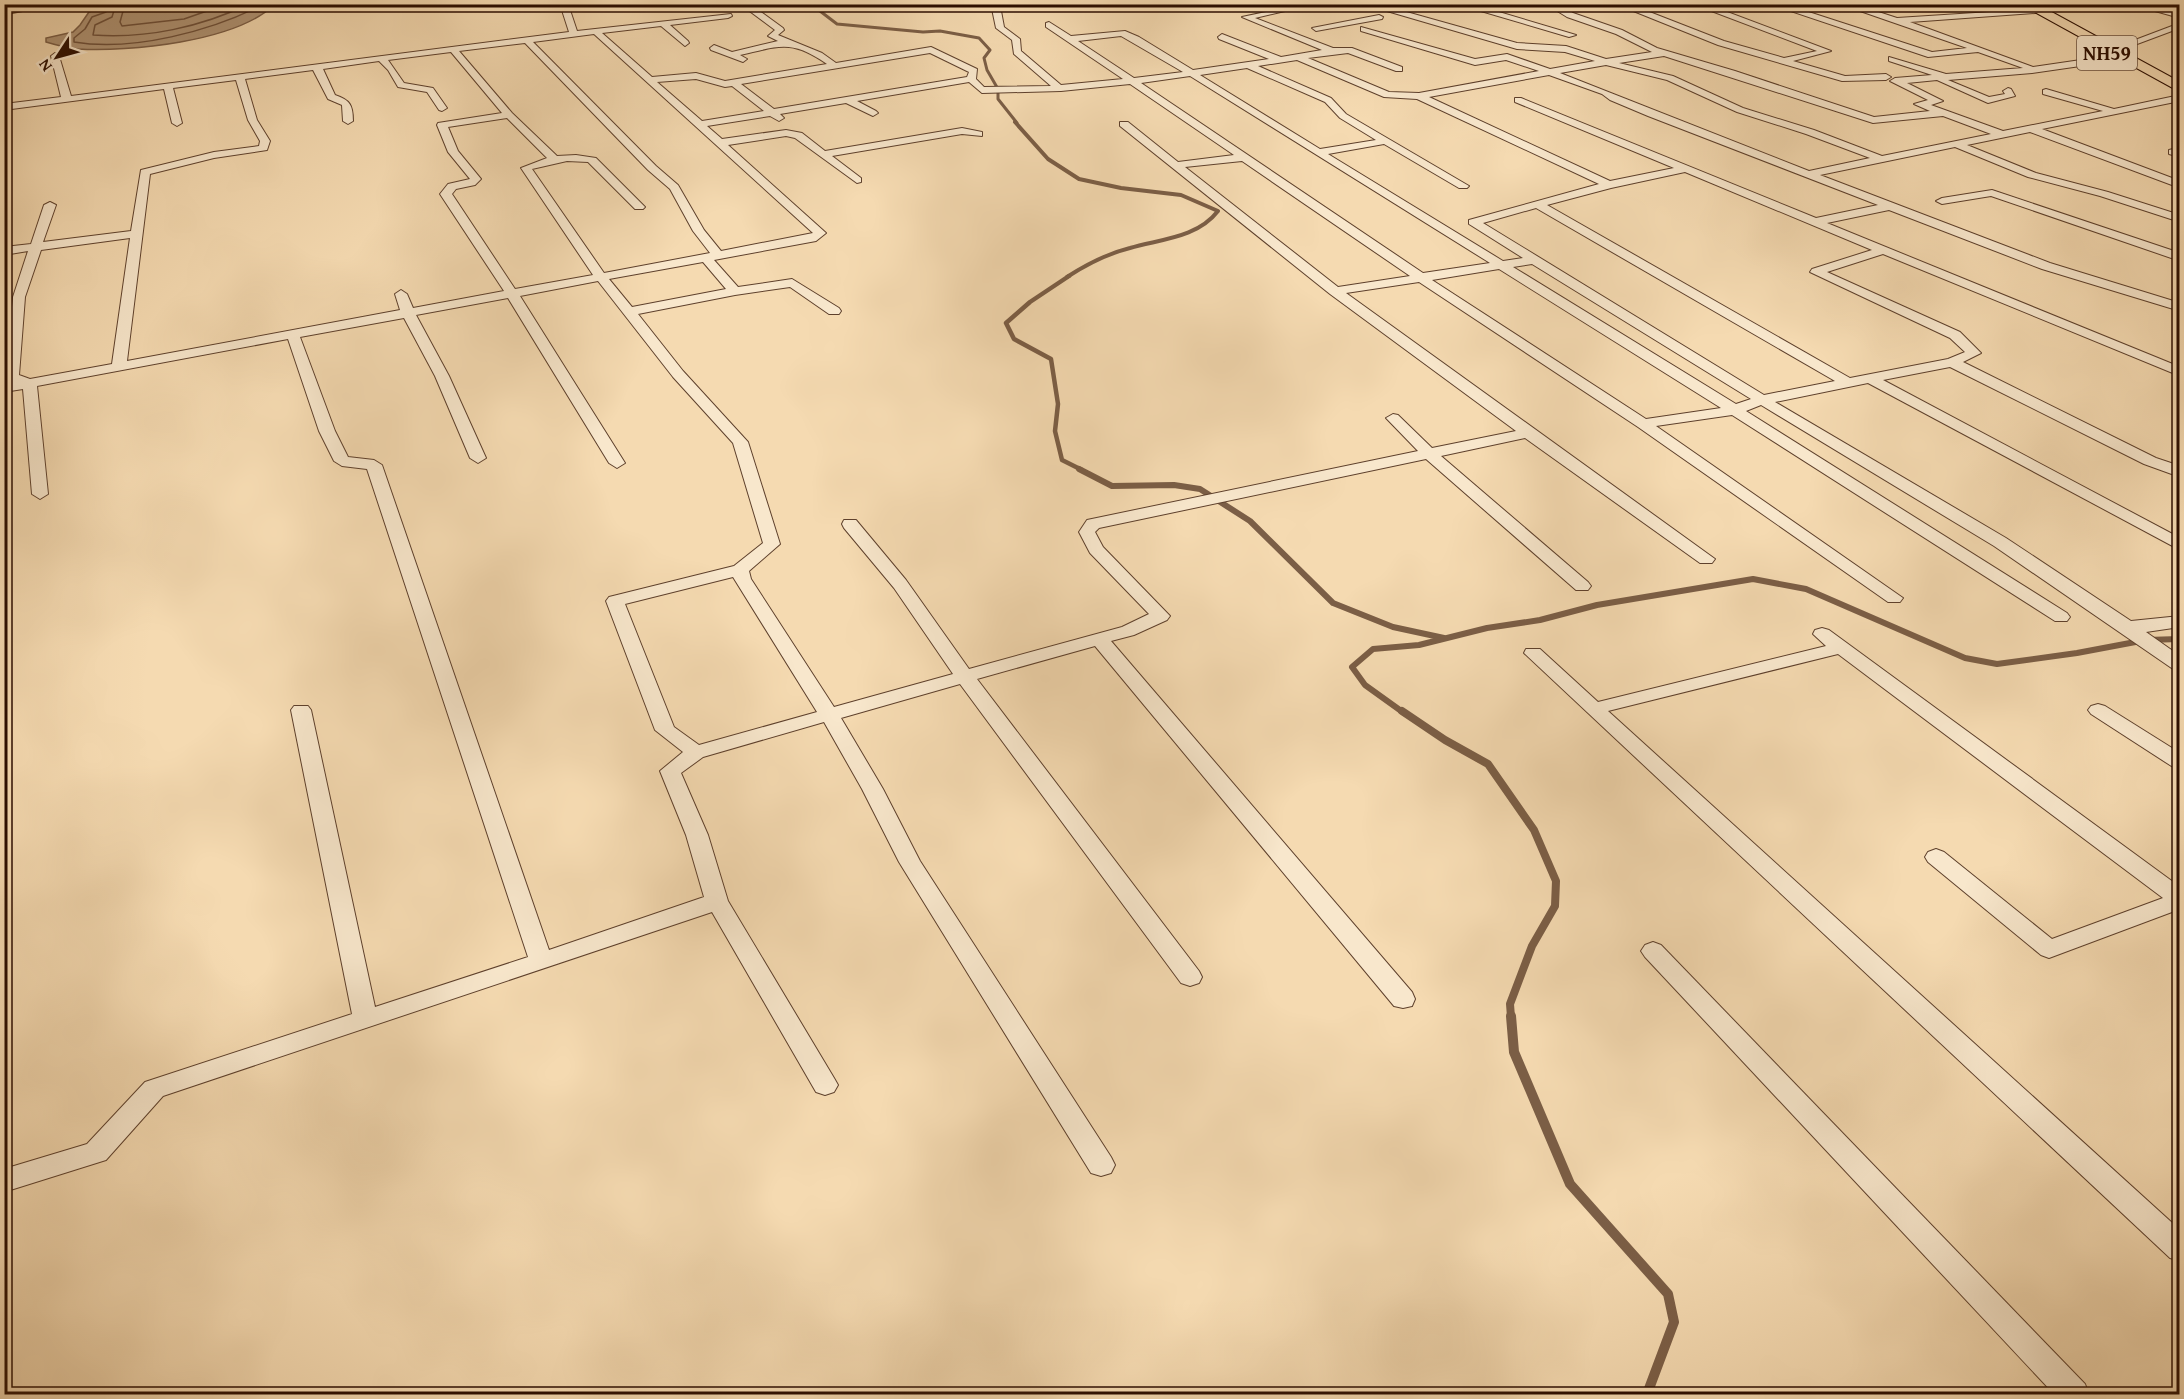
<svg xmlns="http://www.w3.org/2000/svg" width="2184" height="1399" viewBox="0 0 2184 1399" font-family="'Gentium Book Plus',serif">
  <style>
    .water { fill: #b09475; stroke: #7b5e46; stroke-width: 1.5 }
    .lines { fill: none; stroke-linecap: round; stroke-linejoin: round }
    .shore { stroke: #6e503a; stroke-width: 1.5 }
    .stream-far5 { stroke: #7b5e46; stroke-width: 3 }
    .stream-far4 { stroke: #7b5e46; stroke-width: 4 }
    .stream-far3 { stroke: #7b5e46; stroke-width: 4.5 }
    .stream-far2 { stroke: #7b5e46; stroke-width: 6 }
    .stream-far1 { stroke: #7b5e46; stroke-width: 8 }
    .stream { stroke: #7b5e46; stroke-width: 10 }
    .minor-casing { stroke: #5e402c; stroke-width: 2 }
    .tertiary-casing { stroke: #5e402c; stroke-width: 3 }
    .trunk-casing { stroke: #2b0d00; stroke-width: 2 }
    .minor { fill: #f8e7cc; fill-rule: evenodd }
    .tertiary { fill: #f8e7cc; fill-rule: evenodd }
    .trunk { fill: #f5dab1; fill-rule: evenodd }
    .labels { text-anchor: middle; stroke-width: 4.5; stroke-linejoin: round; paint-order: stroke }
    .shield { fill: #f8e7cc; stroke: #684e3d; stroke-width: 1.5 }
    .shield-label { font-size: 20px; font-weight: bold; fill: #2b0d00 }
  </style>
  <rect width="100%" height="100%" fill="#f5dab1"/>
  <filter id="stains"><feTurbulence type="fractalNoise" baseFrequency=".00333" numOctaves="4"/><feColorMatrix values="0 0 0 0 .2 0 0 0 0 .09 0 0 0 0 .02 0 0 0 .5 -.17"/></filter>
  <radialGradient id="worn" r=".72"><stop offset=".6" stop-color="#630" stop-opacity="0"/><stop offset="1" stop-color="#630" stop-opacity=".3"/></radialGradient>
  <path class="water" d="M110,5V4L274,5C235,42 129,52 78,49C67,48 56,45 46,42V38L73,32L80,25L89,12Z"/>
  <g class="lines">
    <g class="shore">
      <path d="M109,4L106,12L92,17L85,29L74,38V42C132,52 212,31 264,4"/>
      <path d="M116,4L112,17L95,25L93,35C146,39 201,27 249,4"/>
      <polyline points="125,4 120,22 122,26 184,19 227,4"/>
    </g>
    <polyline class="stream-far5" points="820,4 816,8 837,24 923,32 940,31 979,38 990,50 984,58 987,70 998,89 998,99 1017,123"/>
    <path class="stream-far4" d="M1015,122L1048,159L1079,179L1121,188L1181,195L1218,211C1197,238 1161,239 1130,248C1106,254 1087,264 1067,277"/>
    <polyline class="stream-far3" points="1069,276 1030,302 1006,323 1014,339 1051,359 1058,404 1055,431 1062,460 1082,470"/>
    <g class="stream-far2">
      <polyline points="1079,469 1112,486 1174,485 1200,489 1250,521 1333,603 1393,627 1444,638"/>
      <polyline points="1404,713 1365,685 1352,667 1373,649 1419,645 1487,628 1540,620 1597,605 1753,579 1806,589 1965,658 1997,664 2077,653 2146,640 2180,639"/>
    </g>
    <polyline class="stream-far1" points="1402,711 1445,740 1488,764 1534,830 1556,881 1555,906 1532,946 1510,1004 1511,1017"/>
    <polyline class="stream" points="1511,1016 1514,1052 1570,1184 1668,1294 1674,1322 1647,1394"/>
    <defs>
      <g id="minor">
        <path d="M560,4H568L577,31L731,14L732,16L728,18L670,25L688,41L689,43L685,46L661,26L602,33L652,77L696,73L725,81L827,64C791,39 780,46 740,55L747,59L743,62L711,50L710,48L714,45L732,52L778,41L768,36L775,30L740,4H750L783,28L784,30L778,35L822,53L836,63L931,47L977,69L976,79L984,87L1051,86L1014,54L1012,40L996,28L991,4L1000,6L1127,4L1001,11L1004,27L1020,39L1021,51L1061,85L1123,79L1046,27V23L1049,22L1071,36L1125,31L1139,37L1193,70L1269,59L1219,39L1218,37L1222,34L1281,57L1322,50L1242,17L1275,10L1271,4H1280L1285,11L1255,18L1333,48H1352L1402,67V71H1396L1348,53L1308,58L1389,92L1419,93L1539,71L1506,60L1475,65L1361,31V27L1475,59L1507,54L1550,69L1595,61L1565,52L1517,49L1363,4H1378L1517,43L1566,46L1606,59L1652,52L1616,34L1567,17L1546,4H1557L1573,13L1622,30L1657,48L1735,71L1874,117L1930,111L1914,104L1928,100L1890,81L1895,78L1932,75L1889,61V57L1946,74L2023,68L1978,52L1928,57L1770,4H1784L1932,52L1967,48L1840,4H1854L1897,18L2038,9L2039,11L2035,13L1910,22L2033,67L2115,55L2119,58L2115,61L2032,73L1948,80L1989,97L2005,94L2003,91L2008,88L2011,89L2015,96L1988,103L1937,80L1907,83L1943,101L1931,105L2003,131L2103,111L2043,94V90L2046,89L2114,109L2180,95V101L2042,129L2180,181V188L2030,132L1967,145L2036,173L2108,192L2180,215V222L2100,196L2028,177L1955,147L1820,175L2050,263L2180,303V311L2042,269L1889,210L1827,223L2180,367V376L1883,254L1827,272L1960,332L1981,353L1963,362L2156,458L2180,466V477L2144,464L1950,367L1883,380L2180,538V550L1868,383L1775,402L2006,538L2131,621L2180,616V627L2146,632L2180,656V671L2173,669L1994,546L1761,405L1746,411L2067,613L2070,617L2067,621H2055L1732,415L1656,426L1903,598L1900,602H1888L1638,427L1419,282L1346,293L1715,559L1712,563H1700L1525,438L1441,456L1588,582L1591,586L1588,590H1576L1426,459L1099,528L1095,532L1103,547L1170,616L1167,620L1134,635L1111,641L1412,992L1415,999L1412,1006L1403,1008L1394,1006L1095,646L977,679L1199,971L1202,977L1199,983L1190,986L1181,983L960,684L841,718L883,789L920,861L1111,1157L1115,1165L1111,1173L1101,1176L1091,1173L899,862L862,789L824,722L703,757L681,773L708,835L728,901L834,1078L838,1085L834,1092L825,1095L816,1092L712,912L163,1096L106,1160L4,1192V1169L87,1144L145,1082L352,1014L291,710L294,706H308L311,710L375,1007L528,957L367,469L342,466L334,461L319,431L288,339L37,386L48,494L40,499L32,494L23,389L4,392V384L12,382L5,377L13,297L28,251L4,255V247L31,244L44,205L50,202L56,205L43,242L131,231L141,170L214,152L259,146L260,141L248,120L236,80L173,88L182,123L177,126L172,123L164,89L4,110V104L61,97L51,56L55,53L59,56L71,96L569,32ZM594,34L813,233L721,251L704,230L678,185L656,166L533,42ZM1121,36L1183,72L1134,78L1078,41ZM525,43L648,170L670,189L693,231L710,253L604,273L532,169L567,161L588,162L635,209H643L645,207L596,158L576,155L557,156L512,113L459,51ZM451,52L502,113L438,123L437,125L448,152L470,179L448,184L440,194L504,291L413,308L407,294L401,290L395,294L400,310L127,361L150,174L214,158L267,150L270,141L257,120L245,79L313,70L328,99L342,105L343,121L348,124L353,121C353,105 350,100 335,95L323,69L379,61L388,70L398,87L427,92L439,110L442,111L447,108L433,88L404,83L388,60ZM930,53L969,72L967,77L774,109L741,84ZM1664,56L1873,123L1943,116L1991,134L1882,156L1814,130L1743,108L1673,76L1619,63ZM1297,60L1384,97L1417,99L1599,184L1469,220V224L1523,258L1503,261L1328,154L1384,144L1459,188H1467L1469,186L1346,114L1331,98L1258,66ZM1606,65L1667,80L1737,112L1806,134L1870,158L1809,171L1560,73ZM1247,68L1325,102L1340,118L1376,140L1320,149L1200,75ZM1549,75L1602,94L1610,100L1648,116L1878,205L1816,218L1521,98H1515V102L1674,168L1610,181L1429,97ZM1190,76L1490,263L1423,273L1141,83ZM696,79L725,87L732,86L764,111L702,121L657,82ZM969,82L982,93L1061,91L1130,84L1234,155L1178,162L1128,122H1120V126L1330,294L1516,431L1432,448L1398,415L1393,414L1386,418L1418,451L1087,520L1079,532L1090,553L1149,614L1122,627L969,669L906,580L856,520H844L842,524L844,528L894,588L953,674L834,707L751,579L749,571L780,544L748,442L683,371L638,314L735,295L790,287L829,314H839L841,311L839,308L792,279L738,287L714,260L816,241L826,233L728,145L786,136L795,138L857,183L861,182V178L832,156L962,134L982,136V132L962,128L825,151L802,133L786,130L722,139L707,126L770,116L779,121L784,118L780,114L846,103L873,116L878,113L876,111L857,101ZM507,118L547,158L521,168L593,275L515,289L452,194L456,189L475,185L481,179L458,151L448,127ZM1242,161L1410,276L1338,287L1185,167ZM1685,172L1872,250L1812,269L1810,272L1950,338L1965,352L1948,359L1850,378L1547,205L1611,188ZM1536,208L1835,381L1764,395L1483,223ZM130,238L112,364L30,379L19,375L25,297L41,250ZM703,262L726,289L632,307L609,279ZM1532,264L1751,399L1736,404L1513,267ZM1499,269L1721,408L1646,419L1432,280ZM598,281L673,377L733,443L763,543L734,566L609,597L606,601L655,730L683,752L660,771L686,835L704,897L549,950L382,465L374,460L348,457L335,431L300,337L404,318L435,376L470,458L478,463L486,458L449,376L416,315L508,298L609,463L617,468L625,463L520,296ZM733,577L817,712L699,745L674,727L625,604Z"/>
        <polygon points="917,4 925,4 924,11 918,11"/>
        <polygon points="1457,4 1472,4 1576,35 1569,37"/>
        <polygon points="1616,4 1629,4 1724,41 1784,58 1817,51 1693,4 1706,4 1831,51 1793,61 1845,76 1886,74 1891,77 1886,80 1842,81 1718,45"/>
        <polygon points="2130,4 2145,4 2180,13 2180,18"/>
        <polygon points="1379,15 1383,17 1382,19 1316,31 1312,28"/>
        <polygon points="2180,23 2180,28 2113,53 2106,51"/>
        <polygon points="2173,149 2180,151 2180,157 2169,154 2169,150"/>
        <polygon points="1992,190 2180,253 2180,261 1991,196 1942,204 1936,201 1942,198"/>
        <polygon points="1822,628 1829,630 2180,887 2180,909 2057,955 2049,958 2041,955 1928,862 1925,857 1928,852 1936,849 1944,852 2052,939 2163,898 1838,654 1608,711 2180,1230 2180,1261 2170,1258 1524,653 1526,649 1540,649 1598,702 1826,646 1813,634 1815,630"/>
        <polygon points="2098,704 2105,706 2180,753 2180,768 2173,767 2091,714 2088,710 2091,706"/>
        <polygon points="1653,942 1661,945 2085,1384 2089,1394 2054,1394 1645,957 1641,951 1645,945"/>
      </g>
      <polygon id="tertiary" points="28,4 57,4 4,14 4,8"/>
      <polygon id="trunk" points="2020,4 2037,4 2180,82 2180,92"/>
    </defs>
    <use href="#minor" class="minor-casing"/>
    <use href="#tertiary" class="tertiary-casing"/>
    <use href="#trunk" class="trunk-casing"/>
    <use href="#minor" class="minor"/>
    <use href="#tertiary" class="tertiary"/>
    <use href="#trunk" class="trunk"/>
  </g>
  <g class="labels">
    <rect class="shield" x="2077" y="36" width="60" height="34" rx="4.5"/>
    <g class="shield-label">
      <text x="2107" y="60">NH59</text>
    </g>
  </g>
  <rect width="2184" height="1399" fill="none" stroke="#f5dab1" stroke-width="24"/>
  <rect x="6" y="6" width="2172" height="1387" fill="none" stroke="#2b0d00" stroke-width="3"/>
  <rect x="12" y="12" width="2160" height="1375" fill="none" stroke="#2b0d00" stroke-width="1.5"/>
  <g transform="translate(57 57) rotate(234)" stroke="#f8e7cc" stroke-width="4.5" paint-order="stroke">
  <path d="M0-4.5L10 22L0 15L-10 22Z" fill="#2b0d00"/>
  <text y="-9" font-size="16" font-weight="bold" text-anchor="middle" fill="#2b0d00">N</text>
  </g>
  <rect width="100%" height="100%" filter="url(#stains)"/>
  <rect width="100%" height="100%" fill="url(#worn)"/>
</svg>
